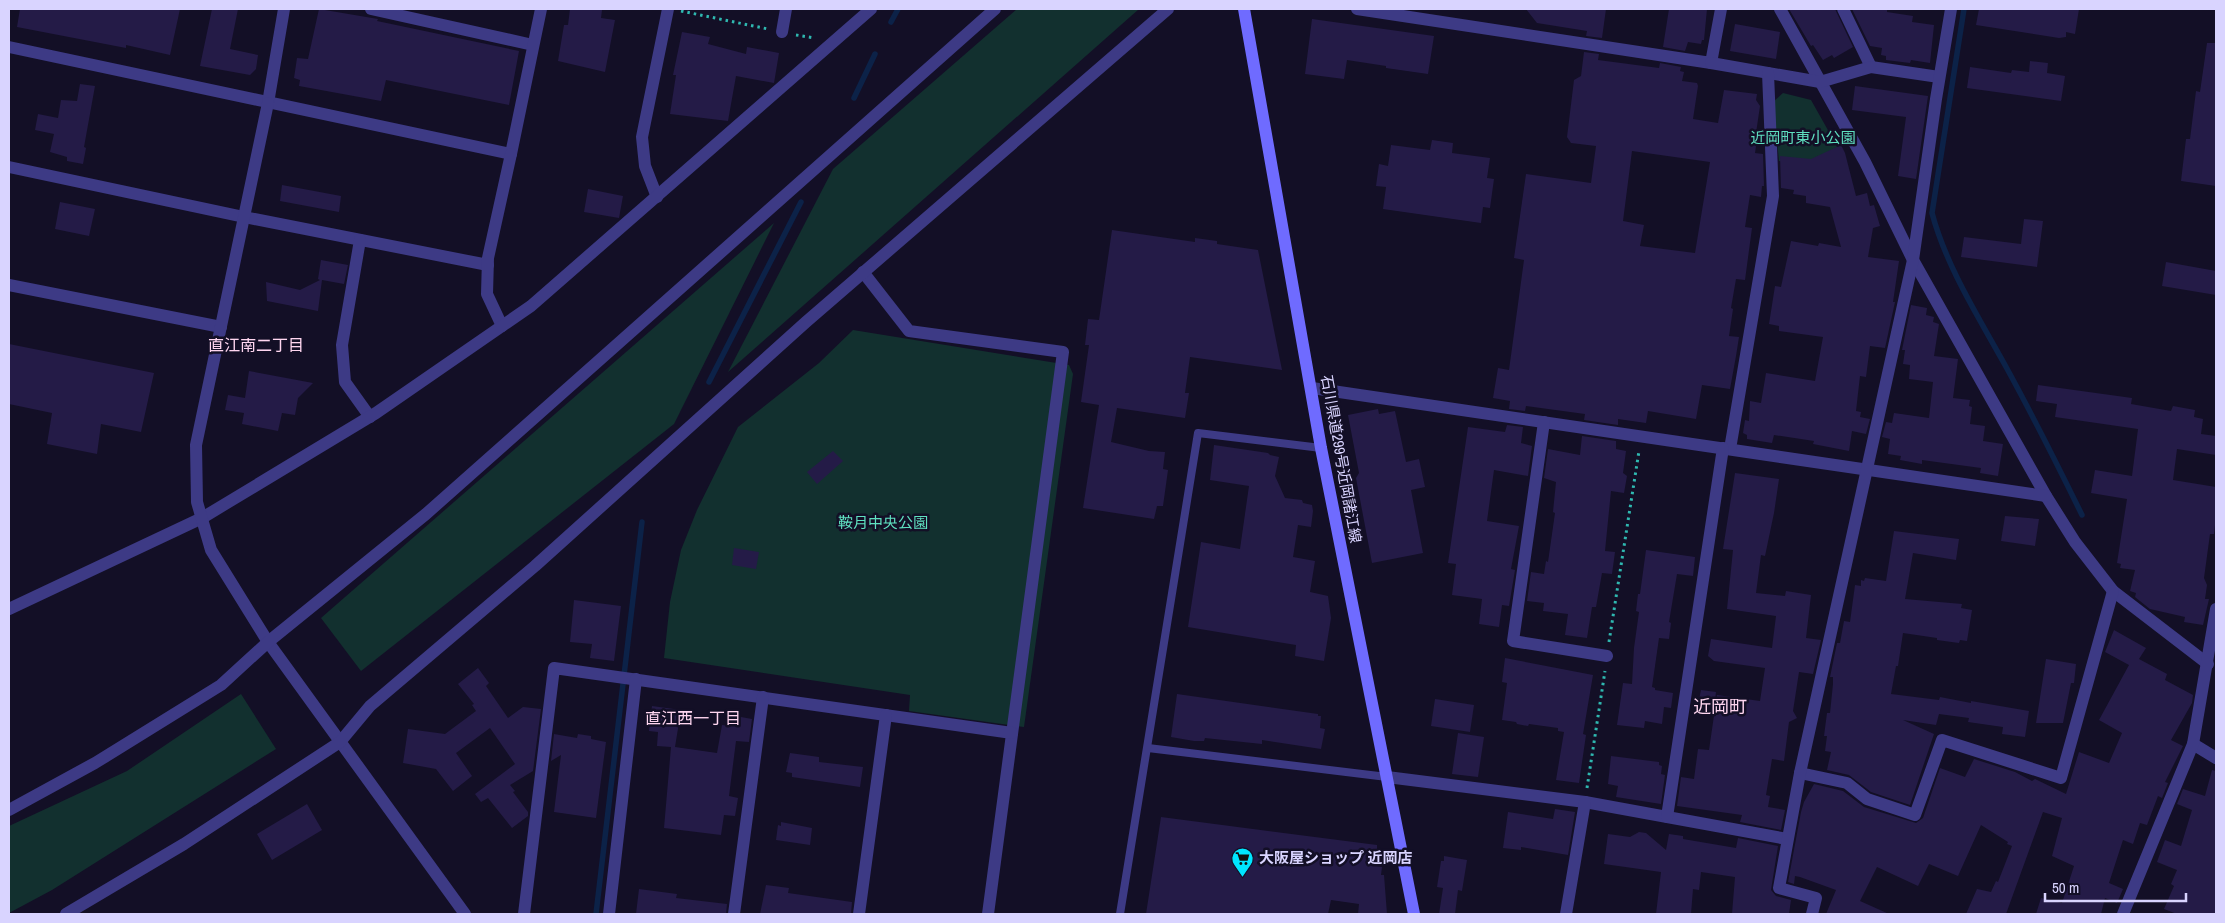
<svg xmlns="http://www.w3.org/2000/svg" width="2225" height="923" viewBox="0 0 2225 923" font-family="'Archivo Narrow','Noto Sans JP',sans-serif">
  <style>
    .green { fill: #12302f }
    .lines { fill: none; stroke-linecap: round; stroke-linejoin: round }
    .stream { stroke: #0c2248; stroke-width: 5.5 }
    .building { fill: #241b47; fill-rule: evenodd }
    .path { stroke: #2fb8b0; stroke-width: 3; stroke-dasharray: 2.5 4; stroke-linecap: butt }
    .service { stroke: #3d3a85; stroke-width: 8 }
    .minor { stroke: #3d3a85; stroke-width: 12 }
    .tertiary { stroke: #3d3a85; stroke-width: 12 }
    .secondary { stroke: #6f6bff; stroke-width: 12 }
    .labels { text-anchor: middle; stroke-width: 5; stroke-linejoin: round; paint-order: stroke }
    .park-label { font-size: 15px; fill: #5fe0c0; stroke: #130f26 }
    .street-label { font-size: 15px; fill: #d9d4ff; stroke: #130f26 }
    .poi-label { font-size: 15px; font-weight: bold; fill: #d9d4ff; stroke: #130f26; text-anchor: start }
    .neighbourhood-label { font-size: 16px; fill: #ffd6f0; stroke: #130f26 }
    .quarter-label { font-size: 18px; fill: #ffd6f0; stroke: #130f26 }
  </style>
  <rect width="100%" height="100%" fill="#130f26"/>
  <g class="green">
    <polygon points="1017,9 1139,9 728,372 833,169"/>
    <polygon points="1783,93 1811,100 1838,148 1806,166 1779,161 1773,102"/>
    <polygon points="774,223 674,424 361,671 321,618"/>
    <polygon points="853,330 1069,365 1073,374 1024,727 909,711 910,695 664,658 670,602 681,550 697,510 738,427 819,363"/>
    <polygon points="241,694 276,749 52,890 9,913 9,826 127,771"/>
  </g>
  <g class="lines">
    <g class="stream">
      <path d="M1964,9L1932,213C1946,266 1979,318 2005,365C2032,414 2057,464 2082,515"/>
      <polyline points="891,22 898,9"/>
      <polyline points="854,98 875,54"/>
      <polyline points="709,382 801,202"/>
      <polyline points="596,914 642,522"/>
    </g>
  </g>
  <g class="building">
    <polygon points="20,9 180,9 170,55 126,45 126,48 17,27"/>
    <polygon points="212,9 238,9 230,49 258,55 256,69 250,75 200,66"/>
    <polygon points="319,9 378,19 377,21 519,51 509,105 386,80 381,101 299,86 300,80 294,78 297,58 308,59"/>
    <polygon points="570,9 602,10 601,18 615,20 605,72 558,61 564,25 568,25"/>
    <polygon points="1526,9 1606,9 1602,38 1586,36 1587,31 1537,23"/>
    <polygon points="1669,9 1707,9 1704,40 1702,40 1701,44 1688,42 1685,51 1663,47"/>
    <polygon points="1789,9 1835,9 1853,47 1834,58 1832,55 1823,60 1813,45 1811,46"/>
    <polygon points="1852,9 1887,9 1887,12 1913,16 1912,22 1934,25 1930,63 1911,60 1910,63 1886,60 1886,56 1881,55 1882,48 1870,46"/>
    <polygon points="1979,9 2079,9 2075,34 2066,32 2066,37 2059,38 1976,25"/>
    <polygon points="1312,19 1434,36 1428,74 1386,68 1386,66 1347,60 1344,79 1305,74"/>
    <polygon points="1735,24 1780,32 1776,59 1730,51"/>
    <polygon points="682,32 710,37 708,44 746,54 747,47 779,53 774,83 736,76 728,121 670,114 676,75 673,75"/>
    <polygon points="2207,43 2216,43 2216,186 2181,181 2186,139 2190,139 2196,91 2200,92"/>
    <path d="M1584,52L1599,54L1598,60L1659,68L1660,63L1681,67L1680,71L1684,72L1682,81L1697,83L1698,86L1693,119L1718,123L1724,90L1757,94L1756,100L1760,106L1756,133H1758L1755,153L1763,154L1764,186H1762L1761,197L1750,195L1745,227L1752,228L1745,280L1736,279L1731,308L1733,309L1729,336L1739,337L1736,356L1730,389L1702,385L1696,419L1648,411L1646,423L1618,419V425L1584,420L1585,414L1526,406L1525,411L1509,409L1510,401L1493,398L1498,368L1509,370L1524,260L1514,258L1526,174L1591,183L1596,146L1571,143L1567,137L1574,80L1581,76ZM1632,151L1710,162L1695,253L1640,246L1644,225L1623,221Z"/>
    <polygon points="2030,61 2048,63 2047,73 2065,76 2061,101 1967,88 1970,67 2011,73 2012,70 2029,72"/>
    <polygon points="80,84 95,86 84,147 86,148 83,164 67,161 67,157 50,152 54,134 35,130 38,114 58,118 61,100 77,101"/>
    <polygon points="1855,86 1928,96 1916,179 1898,176 1906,117 1852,110"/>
    <polygon points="1432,140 1453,143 1452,153 1490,158 1487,178 1494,179 1490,208 1483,207 1481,223 1383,209 1386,187 1376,186 1379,164 1388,166 1391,145 1430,150"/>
    <polygon points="1841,145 1845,153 1856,196 1867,193 1870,206 1874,205 1880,226 1873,228 1868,257 1899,261 1893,302 1895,302 1885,348 1870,346 1866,377 1860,376 1856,411 1861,412 1860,417 1870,419 1866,434 1852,431 1849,451 1813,444 1814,441 1774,435 1772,443 1747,439 1747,435 1743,433 1745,420 1749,421 1750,401 1761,403 1766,373 1815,381 1823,337 1779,331 1779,326 1769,324 1775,286 1781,287 1791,241 1818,246 1819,243 1841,247 1830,207 1806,203 1806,196 1793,194 1794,190 1781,188 1780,156 1811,159"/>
    <polygon points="282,185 341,196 339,212 280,201"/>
    <polygon points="588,189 623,196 619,218 584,212"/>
    <polygon points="60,202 95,209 89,236 55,229"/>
    <polygon points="2024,219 2043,221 2037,267 1961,257 1964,237 2021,244"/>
    <polygon points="1112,230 1195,242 1195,238 1217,241 1217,244 1258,250 1282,370 1190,357 1185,393 1189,393 1185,418 1117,408 1111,442 1149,451 1165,452 1163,469 1168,470 1163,506 1157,506 1154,519 1083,508 1099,405 1081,402 1089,345 1085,345 1088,319 1099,320"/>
    <polygon points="321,260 348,265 344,284 322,280 318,311 267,301 266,282 300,290 320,280 318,279"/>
    <polygon points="2166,262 2216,271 2216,295 2162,286"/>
    <polygon points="1911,305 1927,308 1926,315 1934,317 1933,322 1939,324 1934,356 1958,359 1953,398 1970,400 1969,406 1972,407 1970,424 1985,426 1983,441 2003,444 1998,476 1980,473 1981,468 1922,460 1922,464 1900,460 1901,456 1888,454 1890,439 1882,437 1886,422 1892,423 1894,413 1929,418 1933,382 1909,379 1910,365 1903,364 1905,350 1902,350"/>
    <polygon points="9,344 154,373 141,432 101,424 97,454 47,444 52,413 9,404"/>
    <polygon points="249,371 313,383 298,398 295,415 282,413 278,431 242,424 244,413 225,410 228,395 245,398"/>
    <polygon points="2038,385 2132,398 2131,404 2171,411 2173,406 2195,410 2194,417 2203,419 2201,434 2216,436 2216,455 2177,449 2173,480 2216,487 2216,517 2214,534 2210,534 2204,578 2207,585 2205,599 2209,599 2203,625 2184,622 2185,617 2150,609 2135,597 2136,593 2130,591 2135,570 2120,568 2121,564 2117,563 2127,499 2091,493 2095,470 2132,476 2138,429 2055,417 2057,404 2036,401"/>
    <polygon points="1378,409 1379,414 1395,411 1406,462 1419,459 1425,487 1411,490 1423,553 1372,563 1356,478 1359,473 1348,415"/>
    <polygon points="1507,425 1523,427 1521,443 1532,446 1528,476 1494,470 1487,521 1519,526 1511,569 1515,570 1509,606 1502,605 1499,627 1479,624 1482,599 1452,595 1456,564 1448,563 1468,427 1505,432"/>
    <polygon points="1582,436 1616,441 1616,449 1626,451 1623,473 1627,476 1624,493 1611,491 1605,551 1615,552 1612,574 1602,573 1596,607 1592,607 1587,638 1565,635 1568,614 1543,611 1544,603 1527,601 1531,572 1544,574 1546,561 1548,562 1555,513 1553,512 1556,482 1544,478 1548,449 1580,455"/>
    <polygon points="1214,445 1268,453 1270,455 1279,457 1275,476 1285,498 1302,500 1303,503 1312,505 1313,511 1311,527 1298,525 1293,557 1315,561 1310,592 1328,596 1331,618 1324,661 1295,656 1296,645 1188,627 1201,542 1240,549 1249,486 1210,480"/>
    <polygon points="833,451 843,461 817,484 807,472"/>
    <polygon points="1735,473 1779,479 1774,513 1765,556 1761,555 1756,593 1785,596 1786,591 1811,595 1806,638 1821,640 1813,674 1799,672 1793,711 1797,718 1789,722 1784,761 1772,759 1766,795 1770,796 1768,807 1785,810 1781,830 1740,822 1742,815 1677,806 1681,777 1694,779 1698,749 1709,750 1717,695 1760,701 1765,668 1714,661 1708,656 1711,639 1772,648 1776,616 1727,609 1733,550 1723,549"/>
    <polygon points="2005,516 2039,519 2035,546 2001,541"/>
    <polygon points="1894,531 1959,539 1956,560 1913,553 1905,599 1962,604 1961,608 1972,610 1967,641 1960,640 1959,643 1937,640 1937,638 1903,633 1898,666 1896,666 1891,694 1939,700 1940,697 1971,703 1971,701 2029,711 2025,737 2002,734 2003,727 1968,722 1969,718 1939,714 1936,725 1903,720 1934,734 1910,805 1871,792 1849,775 1827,770 1831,752 1825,751 1827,736 1824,736 1827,713 1830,713 1833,684 1833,677 1830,677 1837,643 1840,643 1844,621 1850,622 1855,585 1861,586 1861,580 1864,581 1865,578 1886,581"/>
    <polygon points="734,548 759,552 756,569 732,565"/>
    <polygon points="1646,550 1695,557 1693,576 1677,574 1669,622 1671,623 1669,639 1659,638 1652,687 1655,688 1655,690 1673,693 1671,708 1664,707 1662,724 1645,721 1644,728 1617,725 1623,683 1632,684 1634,648 1639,612 1636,611 1638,594 1640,594"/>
    <polygon points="574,600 621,606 614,661 590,658 592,644 570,642"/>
    <polygon points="2114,630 2146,648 2139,659 2167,674 2165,680 2193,695 2192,703 2171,740 2183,746 2165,782 2168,783 2162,798 2158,796 2147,825 2140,823 2133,844 2123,840 2109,883 2123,889 2117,903 2105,898 2101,914 2036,914 2041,898 2062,903 2074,866 2052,856 2062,818 2043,812 2006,914 1966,914 1977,889 1991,892 1996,881 1998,882 2012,846 2007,844 2008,842 1981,825 1958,876 1929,864 1918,886 1877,867 1860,901 1889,914 1826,914 1836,890 1800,877 1795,876 1794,884 1788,882 1801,812 1804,802 1814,784 1843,791 1864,807 1916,823 1923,818 1940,768 1965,777 1974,759 2015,772 2032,781 2035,779 2066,794 2079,752 2109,763 2122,733 2099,720 2129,665 2105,652"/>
    <polygon points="1505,658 1593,675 1583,734 1586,735 1579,783 1556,780 1564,732 1558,731 1558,728 1529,724 1528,726 1517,724 1516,722 1502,720 1507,683 1502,682"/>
    <polygon points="2046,659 2076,664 2074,683 2071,683 2063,723 2036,723"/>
    <polygon points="478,668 489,683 486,686 508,718 523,707 541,709 533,771 510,785 515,791 513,792 528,812 528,816 512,828 488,798 481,802 475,794 515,764 490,728 456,753 472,776 453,791 436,769 403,763 408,729 445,734 476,711 472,705 474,704 458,684"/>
    <polygon points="1701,690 1716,692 1714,708 1698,705"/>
    <polygon points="1177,694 1318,714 1318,716 1321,716 1320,728 1325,729 1321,749 1262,740 1262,744 1205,738 1204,741 1194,741 1171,737"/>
    <polygon points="1435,699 1474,705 1470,732 1431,726"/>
    <polygon points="652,706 681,710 675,747 717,753 722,725 729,726 730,715 752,719 749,742 736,741 729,796 738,798 735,816 724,815 721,835 664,828 671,747 657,746 658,732 649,731"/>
    <polygon points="1458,733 1484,737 1478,777 1452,774"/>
    <polygon points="554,734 577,738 578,734 591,736 591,739 606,742 596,818 554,812 561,755 551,761"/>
    <polygon points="790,753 819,757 819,762 863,767 860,787 792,777 792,773 786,772"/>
    <polygon points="1611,756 1659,762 1659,765 1662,766 1661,774 1665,775 1661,804 1616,797 1618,786 1608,784"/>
    <polygon points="2212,770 2216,771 2216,914 2177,914 2164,909 2174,886 2171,884 2177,870 2157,862 2165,840 2181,846 2192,810 2177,804 2183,789 2205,796"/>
    <polygon points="307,804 322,830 272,860 257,834"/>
    <polygon points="1555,809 1575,812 1568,855 1521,847 1521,850 1503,848 1508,812 1553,819"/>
    <polygon points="1161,817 1377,845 1377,866 1382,867 1381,875 1384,875 1387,914 1358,914 1359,904 1331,900 1328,914 1146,914"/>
    <polygon points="781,822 812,828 810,845 776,840 778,825 781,826"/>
    <polygon points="1639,832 1646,833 1666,850 1669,834 1683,836 1683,839 1736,848 1738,838 1778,846 1771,890 1776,896 1791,900 1789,914 1732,914 1735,877 1701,872 1699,890 1693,889 1691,914 1656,914 1661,872 1604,864 1608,834 1630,837"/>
    <polygon points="1444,856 1467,860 1462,891 1458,890 1455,914 1439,914 1443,888 1437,887 1441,861 1444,861"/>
    <polygon points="766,885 789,888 788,893 852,902 851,914 760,914"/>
    <polygon points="639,889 677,894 676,898 727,904 726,914 636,914"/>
  </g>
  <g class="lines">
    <g class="path">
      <polyline points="681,11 768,29"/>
      <polyline points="796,35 815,38"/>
      <polyline points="1609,642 1639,451"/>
      <polyline points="1587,788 1605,671"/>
    </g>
    <g class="service">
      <polyline points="1148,748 1387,777"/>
      <polyline points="1120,914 1198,433 1321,448"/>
    </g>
    <g class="minor">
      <polyline points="371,9 533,45"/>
      <polyline points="1357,9 1711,63 1721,9"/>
      <polyline points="1780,9 1865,162 1913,260 2046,496 2075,542 2113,591 2208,664"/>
      <polyline points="1843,9 1871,67"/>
      <polyline points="782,32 786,9"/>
      <polyline points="9,47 511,154 541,9"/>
      <polyline points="1711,63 1820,82 1871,67 1939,77"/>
      <polyline points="268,103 284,9"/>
      <polyline points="9,167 244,217 488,265"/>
      <polyline points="657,197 645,166 642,137 668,9"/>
      <polyline points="360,240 342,345 345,382 370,417"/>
      <polyline points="863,272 909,331 1063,352 988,914"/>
      <polyline points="9,285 221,327"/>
      <polyline points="502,326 487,294 488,258 511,154"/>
      <polyline points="1312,388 2046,496"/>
      <polyline points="1544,422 1513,641 1607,656"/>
      <polyline points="1730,449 1773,196 1768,73"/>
      <polyline points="9,609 202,518 376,413 531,306 871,9"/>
      <polyline points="2193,744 2216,758"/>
      <polyline points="1800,773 1847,783 1867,799 1915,815 1942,740 2061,778 2113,591"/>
      <polyline points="1387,777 1585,802 1787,839"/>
      <polyline points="1667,817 1723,448"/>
      <polyline points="524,914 554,668 1012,733"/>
      <polyline points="609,914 636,679"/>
      <polyline points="734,914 763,697"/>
      <polyline points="859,914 886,715"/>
      <polyline points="1566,914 1585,802"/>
      <polyline points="1812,914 1816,898 1779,888 1800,773 1913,260 1936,99 1951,9"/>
      <polyline points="2123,914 2193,744 2216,609"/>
    </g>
    <g class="tertiary">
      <polyline points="268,103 196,445 197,502 211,550 268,642 465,914"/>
      <polyline points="9,810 95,763 221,685 268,642 426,514 995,9"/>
      <polyline points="66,914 184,844 340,742 370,706 535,566 806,322 1168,9"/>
    </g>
    <polyline class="secondary" points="1244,9 1321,448 1414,914"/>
  </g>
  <defs>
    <symbol id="supermarket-pin" viewBox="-11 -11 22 30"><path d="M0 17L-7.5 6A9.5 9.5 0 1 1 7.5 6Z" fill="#00e5ff" stroke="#130f26"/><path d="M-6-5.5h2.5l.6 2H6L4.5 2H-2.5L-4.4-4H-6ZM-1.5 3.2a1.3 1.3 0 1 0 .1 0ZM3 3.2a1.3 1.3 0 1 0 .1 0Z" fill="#111"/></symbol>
  </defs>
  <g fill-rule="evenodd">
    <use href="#supermarket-pin" x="1230" y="846" width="25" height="34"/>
  </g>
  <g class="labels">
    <g class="park-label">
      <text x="1803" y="143">近岡町東小公園</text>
      <text x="883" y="528">鞍月中央公園</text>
    </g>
    <g class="street-label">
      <text transform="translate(1341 459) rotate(80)" y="5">石川県道299号近岡諸江線</text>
    </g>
    <g class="poi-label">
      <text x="1259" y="863">大阪屋ショップ 近岡店</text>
    </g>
    <g class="neighbourhood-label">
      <text x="256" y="351">直江南二丁目</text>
      <text x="693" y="724">直江西一丁目</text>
    </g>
    <g class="quarter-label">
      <text x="1720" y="713">近岡町</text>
    </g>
  </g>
  <rect width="2225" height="923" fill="none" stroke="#d9d4ff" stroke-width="20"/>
  <path d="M2045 893v8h141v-8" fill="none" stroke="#d9d4ff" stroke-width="2.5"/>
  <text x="2052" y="893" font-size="15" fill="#d9d4ff" stroke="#130f26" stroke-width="4" paint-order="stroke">50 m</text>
</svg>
